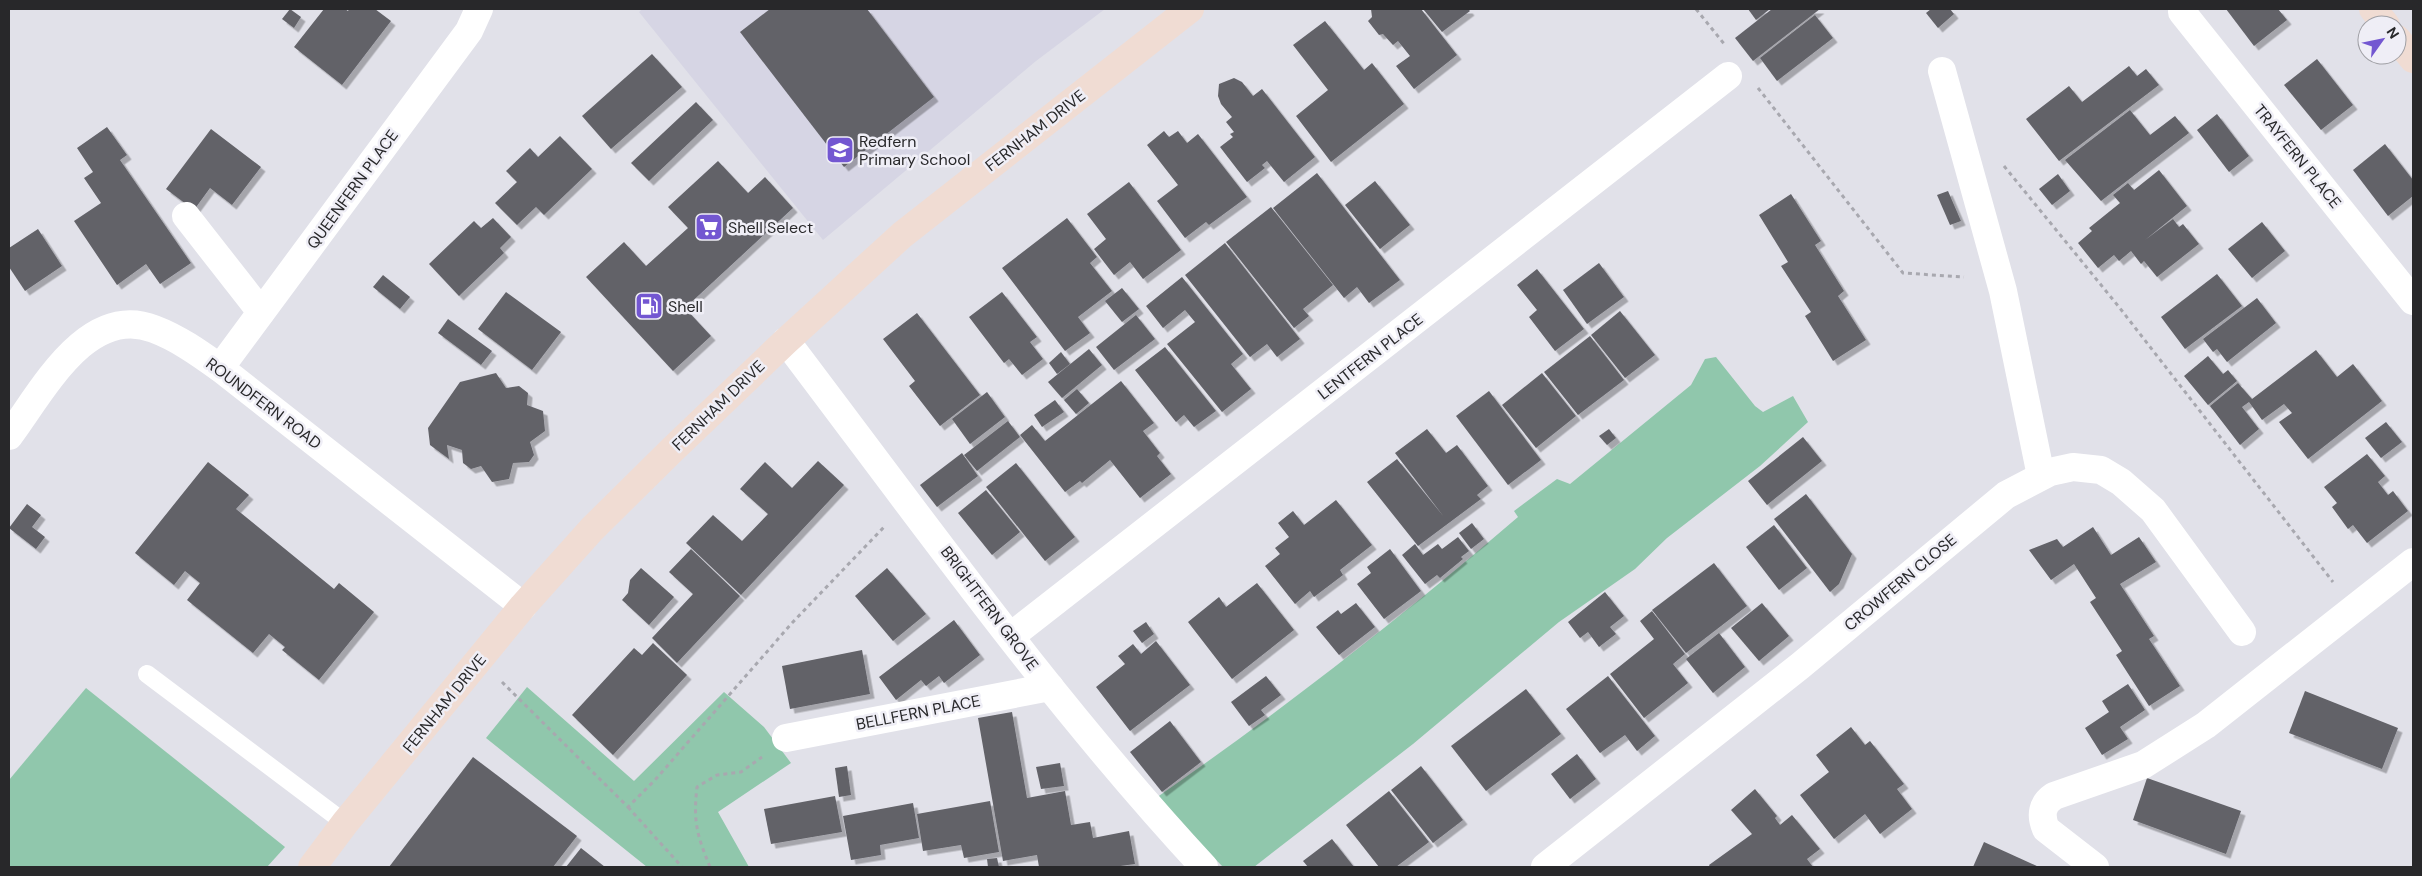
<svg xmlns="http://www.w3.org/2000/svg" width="2422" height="876" viewBox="0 0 2422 876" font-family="'DM Sans',sans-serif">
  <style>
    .built { fill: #d6d5e4 }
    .green { fill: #90c7ac }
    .building { fill: #626268; filter: url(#shadow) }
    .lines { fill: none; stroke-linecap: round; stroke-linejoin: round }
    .path { stroke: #a8a8af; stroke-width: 3; stroke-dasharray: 4 4; stroke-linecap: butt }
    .lane { stroke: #fff; stroke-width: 18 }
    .street { stroke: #fff; stroke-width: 28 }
    .secondary { stroke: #f0dcd3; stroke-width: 28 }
    .labels { text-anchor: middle; stroke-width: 5; stroke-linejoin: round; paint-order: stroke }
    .street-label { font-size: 16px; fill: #28282a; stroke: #efeef6 }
    .poi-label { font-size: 16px; fill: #28282a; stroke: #efeef6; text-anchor: start }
  </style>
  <defs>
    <filter id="shadow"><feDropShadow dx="4.5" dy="4.5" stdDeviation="0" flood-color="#0004"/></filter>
  </defs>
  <rect width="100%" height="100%" fill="#e1e1e9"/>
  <polygon class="built" points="642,9 1105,9 1036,61 823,240 639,12"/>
  <g class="green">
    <path d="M1716,357L1755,406L1763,412L1793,396L1808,422L1760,466L1667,538L1635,569L1559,622L1413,744L1254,867H1223L1156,798C1281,711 1402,617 1518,517L1514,511L1557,479L1570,484L1691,385L1705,359Z"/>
    <polygon points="527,687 634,781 724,692 764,727 791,763 718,812 749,867 647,867 486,738"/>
    <polygon points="86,688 285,847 267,867 9,867 9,780"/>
  </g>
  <g class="building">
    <polygon points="290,9 301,17 294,28 282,19"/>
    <polygon points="324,9 345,9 348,11 349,9 375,9 391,21 342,85 294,47"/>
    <polygon points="770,9 867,9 934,97 844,167 740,32"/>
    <polygon points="1371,9 1421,9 1457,55 1414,89 1396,66 1410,56 1398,41 1393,45 1383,34 1379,35 1368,21 1372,17"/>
    <polygon points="1423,9 1468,9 1470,11 1442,32"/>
    <polygon points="1748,9 1770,9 1756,20"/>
    <polygon points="1772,9 1820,9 1753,61 1735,38"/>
    <polygon points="1931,9 1950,9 1954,14 1938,28 1926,13"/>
    <polygon points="2226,9 2278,9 2287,20 2254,46"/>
    <polygon points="1815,15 1833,38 1777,81 1760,58"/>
    <polygon points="1325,21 1364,70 1372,63 1404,104 1331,162 1296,116 1328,90 1293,45"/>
    <polygon points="652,54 682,87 611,149 582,116"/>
    <polygon points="2317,59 2353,105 2321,130 2284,85"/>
    <polygon points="2129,66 2137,76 2146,69 2159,85 2059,161 2026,119 2069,86 2082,102"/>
    <polygon points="1234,78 1242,82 1253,96 1262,89 1315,157 1284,182 1267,161 1262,165 1265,168 1247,182 1220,147 1233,137 1230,134 1234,132 1226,122 1232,117 1221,104 1218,96 1219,84"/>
    <polygon points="696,102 713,120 649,181 631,163"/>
    <polygon points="2130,110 2150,135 2175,116 2189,133 2101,201 2065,160"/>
    <polygon points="2217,114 2249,156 2229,172 2197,130"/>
    <polygon points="107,127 127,155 120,160 191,263 160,284 146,264 117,285 74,221 101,203 84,178 93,172 77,148"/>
    <polygon points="211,129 261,167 232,205 210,188 194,210 166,189"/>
    <polygon points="1164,131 1169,137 1178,131 1187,143 1198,134 1247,197 1209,225 1206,222 1185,238 1157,201 1178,185 1147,145"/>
    <polygon points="560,136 592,169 544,215 536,207 517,225 495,203 517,182 506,171 530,148 538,157"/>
    <polygon points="2385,144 2413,180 2413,196 2388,216 2353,170"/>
    <polygon points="718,161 748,193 765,177 793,208 685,308 711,336 673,371 586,277 624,242 646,266 688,228 668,207"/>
    <polygon points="2159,170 2187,206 2145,240 2173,219 2179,227 2183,224 2199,244 2157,277 2144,261 2141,264 2131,251 2119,261 2114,255 2098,268 2078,243 2092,231 2089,228 2120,203 2113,195 2128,183 2134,190"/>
    <polygon points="1317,173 1400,280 1369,303 1357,287 1344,298 1273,208"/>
    <polygon points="2058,174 2070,191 2052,205 2039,189"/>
    <polygon points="1375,181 1410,225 1380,249 1345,205"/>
    <polygon points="1129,182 1181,250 1143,279 1130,262 1114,275 1094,249 1106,239 1087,214"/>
    <polygon points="1948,191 1961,221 1950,225 1937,195"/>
    <polygon points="1791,194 1821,241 1815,245 1844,291 1838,296 1866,340 1833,361 1805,316 1811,312 1781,266 1788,262 1759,215"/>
    <polygon points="1271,207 1333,285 1303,309 1309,316 1294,328 1226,242"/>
    <polygon points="493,218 511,237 500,248 504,253 459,296 429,264 474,221 481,228"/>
    <polygon points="1067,218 1097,257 1090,263 1112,291 1078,317 1090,333 1065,351 1002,268"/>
    <polygon points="2262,222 2285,251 2252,278 2228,249"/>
    <polygon points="38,229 62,266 25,291 9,267 9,248"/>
    <polygon points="1225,243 1300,339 1277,357 1267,344 1250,357 1185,275"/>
    <polygon points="1599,263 1624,297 1587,324 1563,290"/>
    <polygon points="1537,269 1584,329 1555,351 1529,317 1537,310 1517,285"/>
    <polygon points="2217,274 2242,306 2185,349 2161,317"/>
    <polygon points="383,275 410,297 400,309 373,287"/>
    <polygon points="1182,277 1243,354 1231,364 1251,389 1222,412 1167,344 1195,322 1185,310 1163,328 1146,306"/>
    <polygon points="1122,288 1139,309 1122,322 1105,301"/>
    <polygon points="506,292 561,332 532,370 478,329"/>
    <polygon points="1002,292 1037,337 1030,342 1043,359 1022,375 1009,359 1004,363 969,317"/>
    <polygon points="2257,298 2276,323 2227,362 2217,349 2213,352 2203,339"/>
    <polygon points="1620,311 1655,355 1625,378 1591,335"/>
    <polygon points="917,313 980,395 940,426 909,386 915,381 883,339"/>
    <polygon points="1136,315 1155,339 1114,370 1096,347"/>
    <polygon points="448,319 492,351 481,365 438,333"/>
    <polygon points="1590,336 1624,380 1578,415 1544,372"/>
    <polygon points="1165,347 1216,411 1194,427 1184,415 1176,422 1135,370"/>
    <polygon points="1089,349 1102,365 1062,398 1048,382"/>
    <polygon points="2316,350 2337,377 2353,364 2382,401 2308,459 2279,422 2292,413 2284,404 2262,420 2249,402 2242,407 2259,429 2240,445 2210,406 2238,383 2252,399"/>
    <polygon points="1061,352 1070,364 1057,374 1049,363"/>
    <polygon points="2208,356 2223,374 2228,370 2237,381 2208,405 2184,376"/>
    <polygon points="496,373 506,388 519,386 528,393 527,405 543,411 545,431 530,442 534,455 529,462 513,463 509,479 492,482 481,466 471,469 463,463 462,450 447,445 449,459 430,445 428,428 460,382"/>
    <polygon points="1542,373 1576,416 1536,448 1502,405"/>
    <polygon points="1121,381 1154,423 1143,431 1160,453 1157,456 1171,474 1140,498 1110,460 1082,483 1080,481 1065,492 1020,435 1032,425 1045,441"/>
    <polygon points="1077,389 1089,403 1076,414 1064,400"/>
    <polygon points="1489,391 1541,460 1508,485 1456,416"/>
    <polygon points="987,392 1005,417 970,444 952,419"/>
    <polygon points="1055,400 1064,412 1042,427 1034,415"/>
    <polygon points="1008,421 1020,437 977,471 964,455"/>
    <polygon points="2386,422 2402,442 2381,458 2365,438"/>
    <polygon points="1427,429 1446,453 1457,445 1488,486 1477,495 1481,499 1418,546 1367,482 1397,459 1444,517 1395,453"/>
    <polygon points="1609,429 1616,438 1607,445 1599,436"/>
    <polygon points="1803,437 1822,461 1767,505 1748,481"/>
    <polygon points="962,453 978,476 937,507 920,485"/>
    <polygon points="2367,454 2385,476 2378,482 2388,495 2393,491 2408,511 2367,543 2353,525 2348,529 2332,507 2337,503 2324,487"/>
    <polygon points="818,461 844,485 741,595 686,543 713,515 742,541 768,514 740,489 765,462 792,488"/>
    <polygon points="208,462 249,495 236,509 334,589 339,583 374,612 319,680 282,650 285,647 269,634 253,653 187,600 200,583 185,571 174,585 135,553"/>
    <polygon points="1016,463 1075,537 1045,561 986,487"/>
    <polygon points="986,490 1020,532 992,555 958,513"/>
    <polygon points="1806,494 1852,554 1839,584 1830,592 1774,519"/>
    <polygon points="1336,500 1372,545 1340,570 1343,575 1314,597 1310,591 1295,604 1265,566 1280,554 1275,548 1289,537 1278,523 1293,511 1304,525"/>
    <polygon points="27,504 41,515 32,527 45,537 36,549 9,528"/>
    <polygon points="1472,523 1484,539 1471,549 1459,533"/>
    <polygon points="1774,525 1807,568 1779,590 1746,547"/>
    <polygon points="2093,527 2111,555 2139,537 2156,562 2120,584 2154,636 2149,639 2180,686 2149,706 2116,655 2122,651 2090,602 2096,598 2074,564 2051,580 2029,550 2057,539 2063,547"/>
    <polygon points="1458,537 1469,551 1461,557 1463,559 1440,578 1437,575 1425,584 1402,555 1415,544 1423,555 1438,544 1442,549"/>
    <polygon points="691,549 740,596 677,663 652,638 693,594 669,572"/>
    <polygon points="1390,549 1421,591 1384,619 1357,584 1371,573 1367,567"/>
    <polygon points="1714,563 1747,606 1686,653 1652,610"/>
    <polygon points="641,568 674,597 649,625 622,600 628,593 630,580"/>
    <polygon points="887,568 926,614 893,641 855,596"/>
    <polygon points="1257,583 1294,630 1232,679 1188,622 1219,597 1226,607"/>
    <polygon points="1605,592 1624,616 1610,627 1616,634 1599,647 1588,632 1580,638 1568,622"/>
    <polygon points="1356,603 1375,627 1339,655 1316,627 1338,610 1341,614"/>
    <polygon points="1762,603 1789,636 1759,661 1731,628"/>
    <polygon points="1652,611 1685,654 1673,664 1688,683 1644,718 1610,674 1654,639 1640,621"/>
    <polygon points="954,620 980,655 944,683 939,676 926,686 921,680 896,700 879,677"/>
    <polygon points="1146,622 1154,634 1142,643 1133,631"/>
    <polygon points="1719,633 1745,667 1713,693 1686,659"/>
    <polygon points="1156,641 1190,685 1130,731 1096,687 1125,664 1118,656 1133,644 1141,654"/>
    <polygon points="653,643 687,675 613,755 572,715 634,648 642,655"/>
    <polygon points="862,650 870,694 790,709 782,666"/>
    <polygon points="1266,676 1281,695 1261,710 1265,715 1249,726 1231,702"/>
    <polygon points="1608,676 1655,736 1637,751 1625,735 1600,753 1566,709"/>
    <polygon points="2128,684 2145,710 2120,727 2128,739 2102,755 2085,728 2109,712 2102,701"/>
    <polygon points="1526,689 1561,734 1486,791 1451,746"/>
    <polygon points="2305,691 2398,728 2382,769 2289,733"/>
    <polygon points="1012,712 1027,798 1065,791 1071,825 1090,822 1093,838 1129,831 1135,864 1113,867 1039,867 1037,855 1003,861 978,718"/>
    <polygon points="1170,721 1201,762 1162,792 1130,752"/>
    <polygon points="1851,727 1865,745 1870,741 1904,784 1897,789 1912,809 1880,834 1865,814 1834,839 1800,795 1829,772 1816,755"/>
    <polygon points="1577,754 1596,779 1570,799 1551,774"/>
    <polygon points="473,757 577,836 553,867 389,867"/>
    <polygon points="1060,763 1064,786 1041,789 1036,767"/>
    <polygon points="847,766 851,795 839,797 835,768"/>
    <polygon points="1421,766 1463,820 1433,843 1391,790"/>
    <polygon points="2147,778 2241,811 2226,854 2133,820"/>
    <polygon points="1755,789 1777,816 1775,818 1780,825 1792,815 1820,849 1807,859 1813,867 1710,867 1709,865 1752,834 1731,810"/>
    <polygon points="1389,791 1429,842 1396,867 1379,867 1346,825"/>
    <polygon points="835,796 842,832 771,844 764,809"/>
    <polygon points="990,801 999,852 964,858 961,845 923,851 917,814"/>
    <polygon points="913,803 919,838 880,845 881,855 851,860 843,816"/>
    <polygon points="1332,839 1354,867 1308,867 1303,861"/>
    <polygon points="1984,842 2039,867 1973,867"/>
    <polygon points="581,848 605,867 566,867"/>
    <polygon points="997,858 999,867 988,867 987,859"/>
  </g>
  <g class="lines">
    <g class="path">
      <polyline points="1696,9 1725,45"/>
      <polyline points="1758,88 1903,273 1964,277"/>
      <polyline points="2004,166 2119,307 2333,582"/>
      <polyline points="502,682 628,807 655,780 792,623 885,526"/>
      <polyline points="628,807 682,867"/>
      <path d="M710,867C697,835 693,822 697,787L717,775L741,772L762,757"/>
    </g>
    <polyline class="lane" points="147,674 345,823"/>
    <g class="street">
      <polyline points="2182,12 2413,301"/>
      <polyline points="1942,71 2003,291 2041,476"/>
      <polyline points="186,216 261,312"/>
      <path d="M786,341C921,519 1052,703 1204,867"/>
      <polyline points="220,368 469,31 479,9"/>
      <path d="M9,436C42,392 87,303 154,329C178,338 199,353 220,368L523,606"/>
      <polyline points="1011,636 1728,76"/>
      <polyline points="786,738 1050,687"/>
      <polyline points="1545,867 1800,666 2006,495 2050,472 2073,467 2101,470 2121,482 2153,510 2242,632"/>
      <path d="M2095,867L2046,829C2040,815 2042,804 2054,796L2143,765L2206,725L2413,562"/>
    </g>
    <g class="secondary">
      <polyline points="2373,9 2386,25"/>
      <polyline points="2397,39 2413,59"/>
      <polyline points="312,867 345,823 523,606 592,529 672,450 786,341 902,235 1190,9"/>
    </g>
  </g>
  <defs>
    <symbol id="school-square" viewBox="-11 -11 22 22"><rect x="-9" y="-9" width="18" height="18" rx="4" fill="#7357d1" stroke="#efeef6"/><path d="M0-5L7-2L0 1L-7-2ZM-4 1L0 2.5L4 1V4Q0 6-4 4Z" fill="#fff"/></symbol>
    <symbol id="supermarket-square" viewBox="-11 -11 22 22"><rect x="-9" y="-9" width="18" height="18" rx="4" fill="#7357d1" stroke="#efeef6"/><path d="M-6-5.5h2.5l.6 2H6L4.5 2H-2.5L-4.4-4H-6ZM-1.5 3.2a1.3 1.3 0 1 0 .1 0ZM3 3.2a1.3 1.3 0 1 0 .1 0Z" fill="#fff"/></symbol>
    <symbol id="fuel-square" viewBox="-11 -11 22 22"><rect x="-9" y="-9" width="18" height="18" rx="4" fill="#7357d1" stroke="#efeef6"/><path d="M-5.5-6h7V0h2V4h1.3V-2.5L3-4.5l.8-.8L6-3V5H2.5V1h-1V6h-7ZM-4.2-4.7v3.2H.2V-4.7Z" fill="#fff"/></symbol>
  </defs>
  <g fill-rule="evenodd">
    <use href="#school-square" x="824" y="134" width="32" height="32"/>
    <use href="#supermarket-square" x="693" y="211" width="32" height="32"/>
    <use href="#fuel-square" x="633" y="290" width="32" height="32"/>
  </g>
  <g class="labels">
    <g class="street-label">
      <text transform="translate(1035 130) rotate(-38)" y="6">FERNHAM DRIVE</text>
      <text transform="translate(2298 156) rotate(51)" y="6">TRAYFERN PLACE</text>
      <text transform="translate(352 189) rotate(-54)" y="6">QUEENFERN PLACE</text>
      <text transform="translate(1370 356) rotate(-38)" y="6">LENTFERN PLACE</text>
      <text transform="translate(264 403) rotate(37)" y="6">ROUNDFERN ROAD</text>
      <text transform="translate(718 405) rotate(-44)" y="6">FERNHAM DRIVE</text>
      <text transform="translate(1900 582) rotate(-40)" y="6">CROWFERN CLOSE</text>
      <text transform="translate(990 608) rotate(53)" y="6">BRIGHTFERN GROVE</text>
      <text transform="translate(444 703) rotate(-51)" y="6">FERNHAM DRIVE</text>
      <text transform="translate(918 712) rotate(-11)" y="6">BELLFERN PLACE</text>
    </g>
    <g class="poi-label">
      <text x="859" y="147">Redfern<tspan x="859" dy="18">Primary School</tspan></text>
      <text x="728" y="233">Shell Select</text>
      <text x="668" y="312">Shell</text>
    </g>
  </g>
  <rect width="2422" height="876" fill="none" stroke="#28282a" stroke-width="20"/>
  <g transform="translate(2382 40) rotate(57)"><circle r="24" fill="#efeef6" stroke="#9f9fa4"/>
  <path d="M0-4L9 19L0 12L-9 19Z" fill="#7357d1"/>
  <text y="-8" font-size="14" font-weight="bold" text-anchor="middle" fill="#28282a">N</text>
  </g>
</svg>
